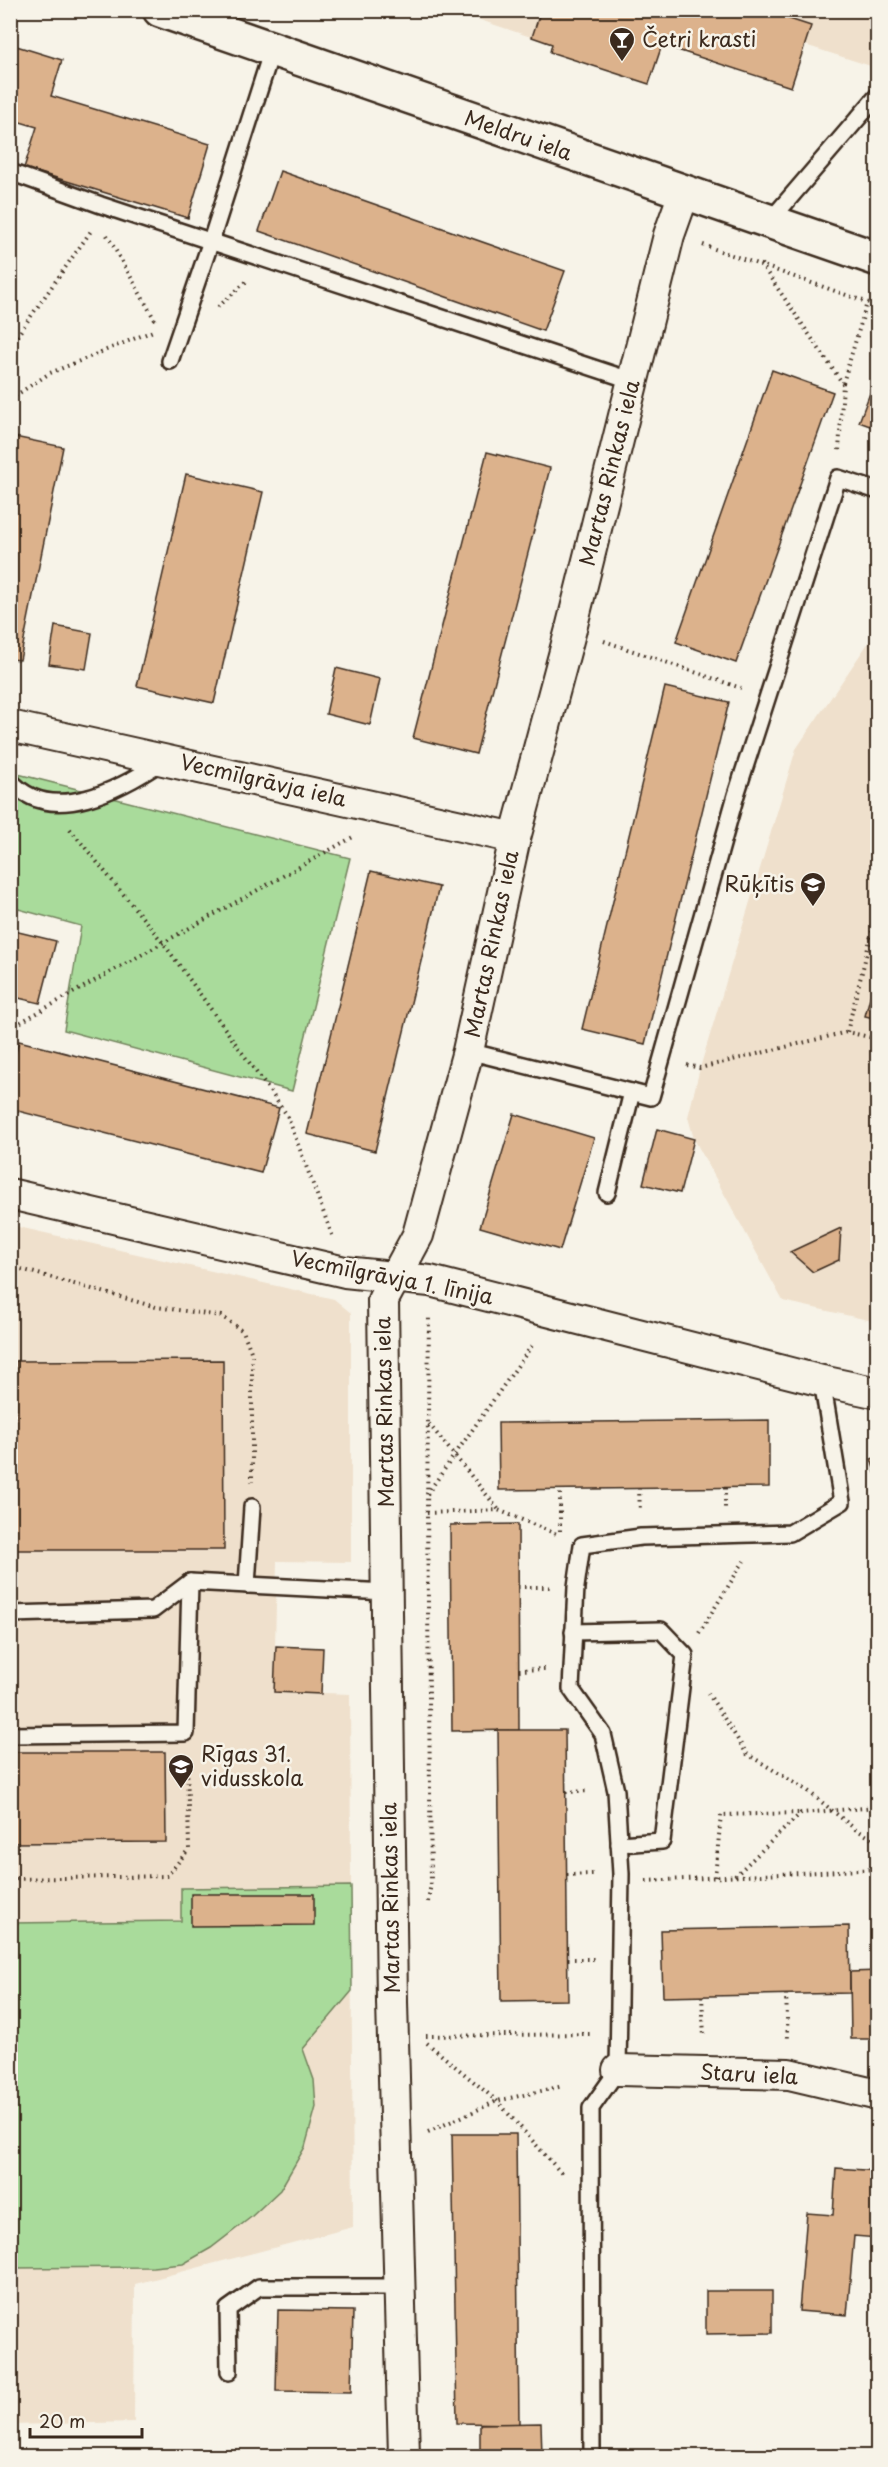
<svg xmlns="http://www.w3.org/2000/svg" width="888" height="2467" viewBox="0 0 888 2467" font-family="'Playpen Sans',sans-serif">
  <style>
    .built { fill: #efe0cc }
    .green { fill: #a9db9b; stroke: #72825c; stroke-width: 1.5 }
    .building { fill: #dcb28c; stroke: #3b2a1e; stroke-width: 1.5 }
    .lines { fill: none; stroke-linecap: round; stroke-linejoin: round }
    .lane-casing { stroke: #3b2a1e; stroke-width: 20 }
    .street-casing { stroke: #3b2a1e; stroke-width: 34 }
    .secondary-casing { stroke: #3b2a1e; stroke-width: 38 }
    .path { stroke: #3b2a1e; stroke-width: 4; stroke-dasharray: 1.5 4.5; stroke-linecap: butt }
    .lane { stroke: #f7f3e8; stroke-width: 15 }
    .street { stroke: #f7f3e8; stroke-width: 30 }
    .secondary { stroke: #f7f3e8; stroke-width: 33 }
    .labels { text-anchor: middle; stroke-width: 5; stroke-linejoin: round; paint-order: stroke }
    .poi-label { font-size: 21px; fill: #3b2a1e; stroke: #f7f3e8; text-anchor: start }
    .street-label { font-size: 21px; fill: #3b2a1e; stroke: #f7f3e8 }
  </style>
  <rect width="100%" height="100%" fill="#f7f3e8"/>
  <filter id="ink" filterUnits="userSpaceOnUse"><feTurbulence type="fractalNoise" baseFrequency=".0167" numOctaves="2"/><feDisplacementMap in="SourceGraphic" scale="12" xChannelSelector="R" yChannelSelector="G"/><feConvolveMatrix kernelMatrix="1 2 1 2 8 2 1 2 1" color-interpolation-filters="sRGB"/></filter>
  <g filter="url(#ink)">
    <g class="built">
      <polygon points="453,11 877,11 877,68 805,45 791,87 663,46 649,84 550,52 552,44"/>
      <polygon points="877,630 877,1322 783,1301 694,1139 688,1117 700,1068 796,749"/>
      <polygon points="10,1225 334,1299 351,1313 351,1562 277,1561 274,1691 350,1694 353,2227 135,2284 134,2422 11,2425"/>
    </g>
    <g class="green">
      <polygon points="10,772 350,858 292,1091 64,1030 81,926 11,907"/>
      <polygon points="351,1886 352,1991 303,2049 314,2080 316,2107 305,2147 280,2190 250,2218 211,2248 183,2264 153,2267 11,2268 10,1923 181,1921 181,1888"/>
    </g>
    <g class="building">
      <polygon points="541,10 762,10 811,26 791,87 662,45 649,84 550,52 552,44 532,37"/>
      <polygon points="10,44 62,60 51,96 210,144 188,218 24,168 37,127 10,119"/>
      <polygon points="280,171 565,271 543,331 259,231"/>
      <polygon points="772,370 833,392 736,663 676,642"/>
      <polygon points="878,372 878,429 859,422"/>
      <polygon points="10,436 63,447 20,660 10,659"/>
      <polygon points="487,452 550,468 476,754 413,738"/>
      <polygon points="186,474 263,492 214,703 137,686"/>
      <polygon points="55,626 92,633 86,669 49,664"/>
      <polygon points="336,668 380,679 370,725 326,714"/>
      <polygon points="665,687 729,702 645,1044 582,1029"/>
      <polygon points="371,871 439,887 375,1151 307,1134"/>
      <polygon points="10,930 56,941 40,1003 10,996"/>
      <polygon points="878,967 878,1019 865,1016"/>
      <polygon points="19,1041 279,1108 261,1173 10,1109 10,1075"/>
      <polygon points="514,1114 594,1138 560,1250 480,1227"/>
      <polygon points="657,1129 694,1139 680,1193 643,1184"/>
      <polygon points="841,1228 839,1260 813,1272 790,1252"/>
      <polygon points="223,1360 224,1550 13,1550 10,1428 16,1428 16,1361"/>
      <polygon points="769,1420 769,1487 499,1490 498,1423"/>
      <polygon points="878,1457 878,1481 871,1459"/>
      <polygon points="518,1524 519,1730 452,1731 450,1525"/>
      <polygon points="276,1646 323,1648 321,1694 274,1692"/>
      <polygon points="498,1730 565,1730 568,2000 501,2001"/>
      <polygon points="10,1752 165,1752 166,1842 10,1843"/>
      <polygon points="191,1894 314,1894 314,1925 191,1926"/>
      <polygon points="849,1926 850,1993 663,1997 661,1930"/>
      <polygon points="878,1971 878,2039 851,2039 850,1972"/>
      <polygon points="452,2134 516,2134 519,2424 457,2423"/>
      <polygon points="836,2168 878,2171 878,2238 854,2236 847,2315 799,2311 807,2213 833,2215"/>
      <polygon points="706,2291 772,2291 772,2333 706,2334"/>
      <polygon points="278,2310 353,2311 351,2392 276,2391"/>
      <polygon points="541,2423 542,2456 480,2456 480,2424"/>
    </g>
    <g class="lines">
      <defs>
        <g id="lane">
          <polyline points="10,172 101,205 633,381"/>
          <polyline points="769,222 878,95"/>
          <polyline points="170,361 211,241 272,50"/>
          <path d="M10,780C50,828 123,788 164,760"/>
          <polyline points="468,1051 651,1097 736,795 838,478 878,491"/>
          <polyline points="607,1193 632,1092"/>
          <polyline points="247,1585 252,1507"/>
          <polyline points="10,1614 153,1610 190,1582 387,1592"/>
          <polyline points="573,1632 661,1630 685,1655 662,1841 619,1844"/>
          <polyline points="10,1735 186,1733 190,1582"/>
          <polyline points="229,2372 228,2309 259,2287 398,2287"/>
          <polyline points="592,2456 591,2108 618,2070 621,1874 616,1791 603,1734 571,1689 576,1587 582,1545 641,1537 790,1533 842,1502 822,1381"/>
        </g>
        <g id="street">
          <polyline points="10,726 515,838"/>
          <polyline points="10,1194 345,1272 430,1281 822,1381 878,1393"/>
          <polyline points="618,2070 789,2074 878,2095"/>
          <polyline points="404,2456 392,2002 383,1300 418,1235 468,1051 515,838 571,629 669,235 684,193"/>
        </g>
        <polyline id="secondary" points="160,10 878,259"/>
      </defs>
      <use href="#lane" class="lane-casing"/>
      <use href="#street" class="street-casing"/>
      <use href="#secondary" class="secondary-casing"/>
      <g class="path">
        <polyline points="107,235 155,320"/>
        <polyline points="703,245 878,306"/>
        <polyline points="761,264 843,384 839,451"/>
        <polyline points="218,307 246,282"/>
        <polyline points="10,346 91,231"/>
        <polyline points="843,383 867,303"/>
        <polyline points="10,399 50,373 153,331"/>
        <polyline points="604,641 741,688"/>
        <polyline points="70,829 164,944 287,1115 332,1235"/>
        <polyline points="878,908 847,1032 878,1039"/>
        <polyline points="10,1028 353,837"/>
        <polyline points="687,1065 700,1068 847,1032"/>
        <polyline points="10,1266 156,1307 221,1316 243,1331 252,1354 252,1482"/>
        <polyline points="429,1424 498,1509"/>
        <polyline points="639,1488 640,1512"/>
        <polyline points="725,1488 725,1508"/>
        <polyline points="427,1494 533,1344"/>
        <polyline points="427,1513 498,1510 559,1535"/>
        <polyline points="560,1531 560,1489"/>
        <polyline points="518,1587 550,1587"/>
        <polyline points="699,1633 744,1561"/>
        <polyline points="519,1670 545,1669"/>
        <polyline points="708,1693 747,1754 808,1791 855,1829 878,1842"/>
        <polyline points="566,1792 589,1791"/>
        <polyline points="567,1875 593,1874"/>
        <polyline points="735,1876 801,1813 878,1807"/>
        <polyline points="715,1877 721,1815 800,1813"/>
        <polyline points="10,1879 167,1876 189,1849 187,1760"/>
        <polyline points="646,1881 878,1869"/>
        <polyline points="428,1902 431,1883 427,1513 429,1316"/>
        <polyline points="568,1959 594,1959"/>
        <polyline points="786,1994 788,2041"/>
        <polyline points="702,1996 704,2037"/>
        <polyline points="426,2036 592,2034"/>
        <polyline points="427,2043 497,2101 563,2175"/>
        <polyline points="428,2132 497,2101 563,2086"/>
      </g>
      <use href="#lane" class="lane"/>
      <use href="#street" class="street"/>
      <use href="#secondary" class="secondary"/>
    </g>
  </g>
  <defs>
    <symbol id="bar-pin" viewBox="-11 -11 22 30"><path d="M0 17L-7.5 6A9.5 9.5 0 1 1 7.5 6Z" fill="#3b2a1e" stroke="#f7f3e8"/><path d="M-6-5H6L.8 .8V4.5H3.5V6h-7V4.5H-.8V.8Z" fill="#fff"/></symbol>
    <symbol id="school-pin" viewBox="-11 -11 22 30"><path d="M0 17L-7.5 6A9.5 9.5 0 1 1 7.5 6Z" fill="#3b2a1e" stroke="#f7f3e8"/><path d="M0-5L7-2L0 1L-7-2ZM-4 1L0 2.5L4 1V4Q0 6-4 4Z" fill="#fff"/></symbol>
  </defs>
  <g fill-rule="evenodd">
    <use href="#bar-pin" x="607" y="25" width="30" height="40"/>
    <use href="#school-pin" x="798" y="870" width="30" height="40"/>
    <use href="#school-pin" x="166" y="1752" width="30" height="40"/>
  </g>
  <g class="labels">
    <g class="poi-label">
      <text x="642" y="47">Četri krasti</text>
      <text x="794" y="892" text-anchor="end">Rūķītis</text>
      <text x="201" y="1762">Rīgas 31.<tspan x="201" dy="24">vidusskola</tspan></text>
    </g>
    <g class="street-label">
      <text transform="translate(518 136) rotate(19)" y="7">Meldru iela</text>
      <text transform="translate(610 473) rotate(-76)" y="7">Martas Rinkas iela</text>
      <text transform="translate(263 781) rotate(13)" y="7">Vecmīlgrāvja iela</text>
      <text transform="translate(492 944) rotate(-78)" y="7">Martas Rinkas iela</text>
      <text transform="translate(392 1278) rotate(11)" y="7">Vecmīlgrāvja 1. līnija</text>
      <text transform="translate(385 1412) rotate(-91)" y="7">Martas Rinkas iela</text>
      <text transform="translate(391 1898) rotate(-91)" y="7">Martas Rinkas iela</text>
      <text transform="translate(749 2075) rotate(3)" y="7">Staru iela</text>
    </g>
  </g>
  <rect width="888" height="2467" fill="none" stroke="#f7f3e8" stroke-width="36"/>
  <rect x="18" y="18" width="852" height="2431" fill="none" stroke="#3b2a1e" stroke-width="2" filter="url(#ink)"/>
  <path d="M30 2428v9h112v-9" fill="none" stroke="#3b2a1e" stroke-width="3"/>
  <text x="39" y="2428" font-size="18" fill="#3b2a1e" stroke="#f7f3e8" stroke-width="4.5" paint-order="stroke">20 m</text>
</svg>
